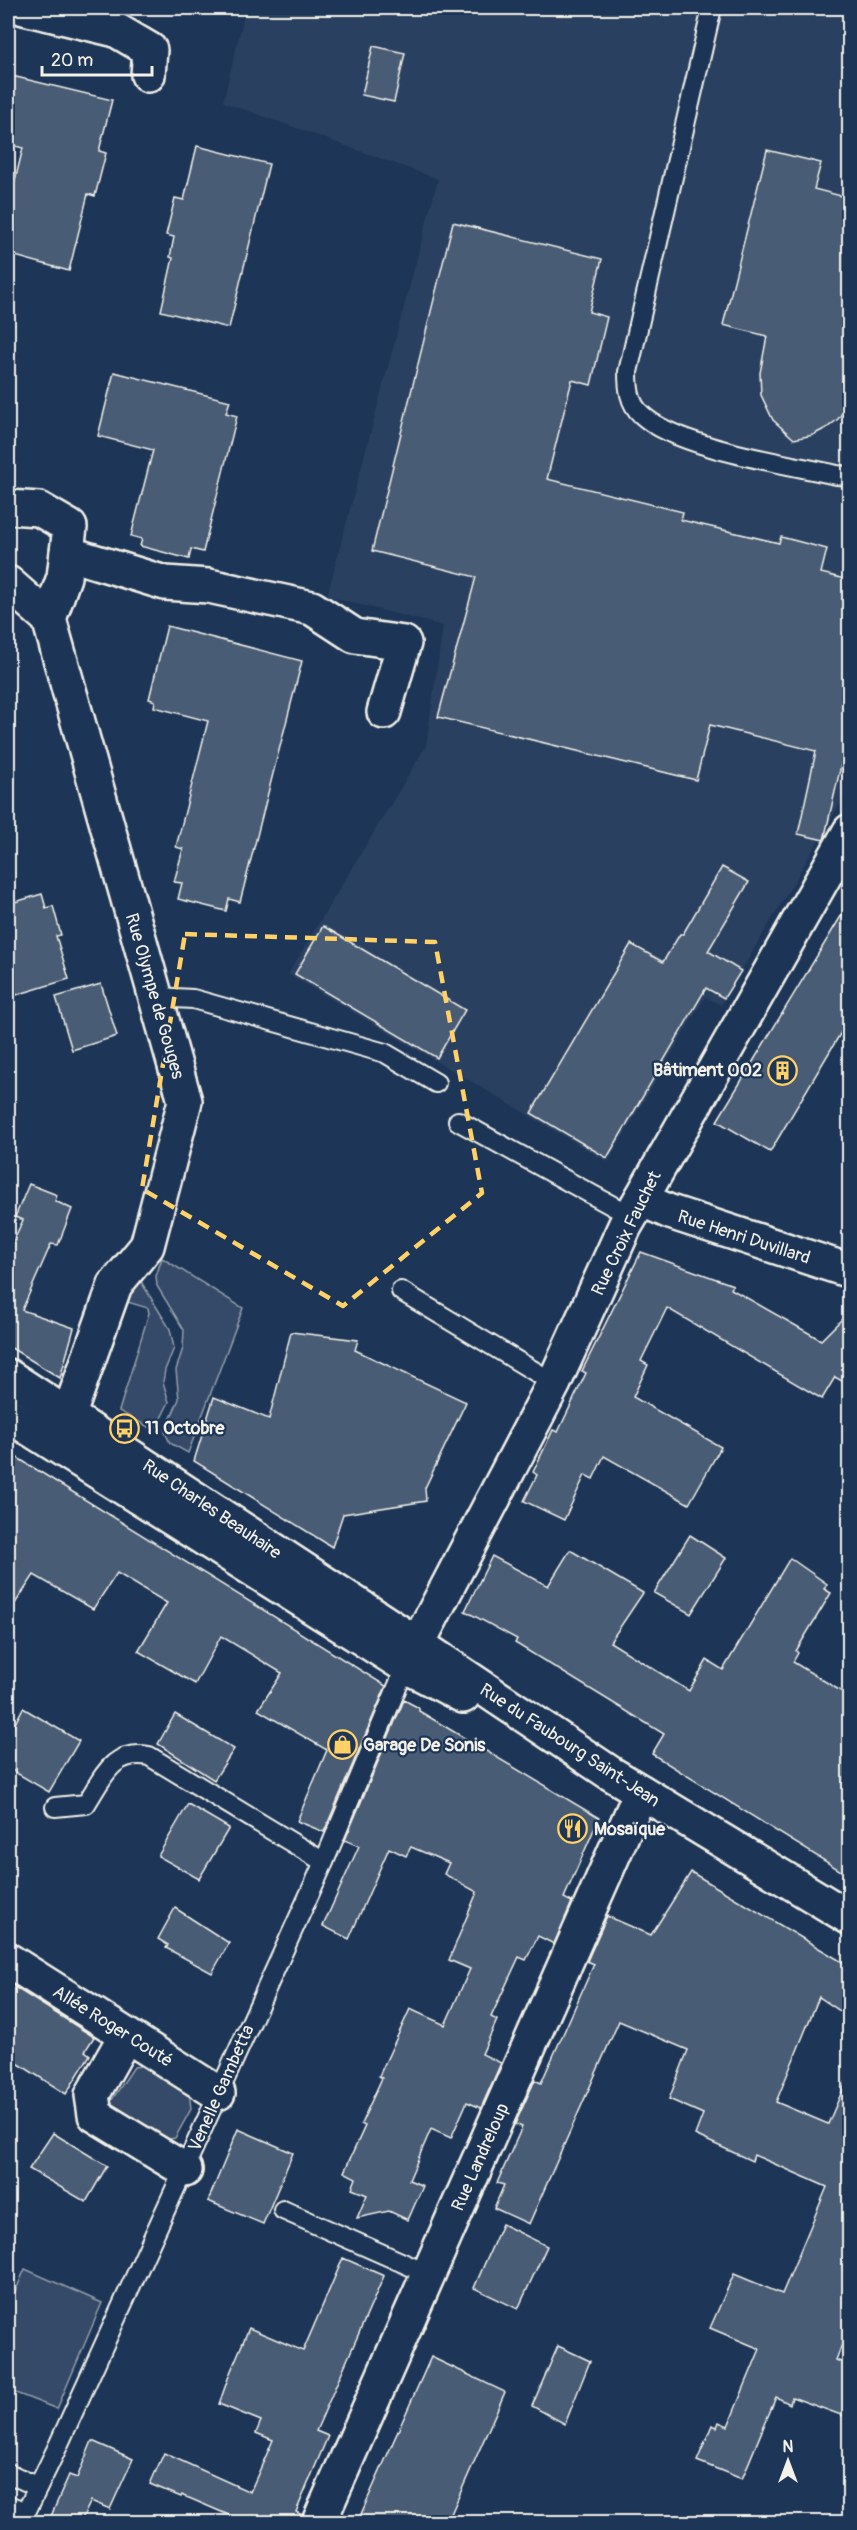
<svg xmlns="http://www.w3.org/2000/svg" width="857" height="2530" viewBox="0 0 857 2530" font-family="Pangolin,sans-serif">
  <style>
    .built { fill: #2a4060 }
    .green { fill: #354a67; stroke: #949ea8; stroke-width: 1.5 }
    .building { fill: #485b74; stroke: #f4f1e8; stroke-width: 1.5 }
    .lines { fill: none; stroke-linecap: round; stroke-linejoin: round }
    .lane-casing { stroke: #f4f1e8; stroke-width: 22 }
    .street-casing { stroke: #f4f1e8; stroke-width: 38 }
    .secondary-casing { stroke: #f4f1e8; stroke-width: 38 }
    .primary-casing { stroke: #f4f1e8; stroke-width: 38 }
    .lane { stroke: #1d3557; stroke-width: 18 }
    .street { stroke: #1d3557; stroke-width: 33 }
    .secondary { stroke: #1d3557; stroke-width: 33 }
    .primary { stroke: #1d3557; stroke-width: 33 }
    .marked { fill: none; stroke: #ffd166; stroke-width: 4.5; stroke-dasharray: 12 8; stroke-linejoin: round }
    .labels { text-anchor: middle; stroke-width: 4.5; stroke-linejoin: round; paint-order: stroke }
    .street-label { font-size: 18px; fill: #f4f1e8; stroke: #1d3557 }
    .poi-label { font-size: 18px; font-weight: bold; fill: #f4f1e8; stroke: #1d3557; text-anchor: start }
  </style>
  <rect width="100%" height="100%" fill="#1d3557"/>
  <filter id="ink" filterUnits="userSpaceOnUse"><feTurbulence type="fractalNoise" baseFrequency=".0167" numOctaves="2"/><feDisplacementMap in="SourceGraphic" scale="12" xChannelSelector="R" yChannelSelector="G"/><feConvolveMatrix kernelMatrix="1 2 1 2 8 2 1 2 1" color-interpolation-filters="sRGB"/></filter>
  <g filter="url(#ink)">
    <polygon class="built" points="246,8 849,8 849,789 721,1005 705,997 608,1162 288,974 426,746 443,626 327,596 438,179 223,102"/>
    <g class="green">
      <polygon points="162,1258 243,1308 188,1453 170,1443 165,1432 179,1399 176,1370 183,1348 184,1330 157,1286 156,1276"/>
      <polygon points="140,1280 170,1329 174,1348 165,1370 163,1382 169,1402 157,1426 150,1428 119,1411 149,1313 148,1308 124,1301 123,1294"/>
      <polygon points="148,2065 189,2091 191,2109 175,2138 158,2141 112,2112 109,2104 134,2067"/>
      <polygon points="25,2269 102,2303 57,2409 8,2390 8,2308"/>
    </g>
    <g class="building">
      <polygon points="373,46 405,53 394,102 362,95"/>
      <polygon points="8,75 112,100 99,151 106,153 95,196 88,194 69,271 8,254 8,209 23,148 8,144"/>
      <polygon points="197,146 269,164 229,328 161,311 173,258 170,257 174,237 166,235 175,198 184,200"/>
      <polygon points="767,150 821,163 814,189 849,198 849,404 838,419 828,427 813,435 794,439 773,420 761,395 760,373 767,336 723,325"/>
      <polygon points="453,222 602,259 589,312 607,317 591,385 572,380 547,479 683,512 681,520 779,543 781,537 827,549 821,573 849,580 849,730 824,840 798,834 816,751 710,725 696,780 438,717 476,577 372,551"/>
      <polygon points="114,372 230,401 226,413 237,416 203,552 191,549 189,559 140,546 142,539 131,536 153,450 98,436"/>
      <polygon points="167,626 302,661 240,902 229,899 226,911 178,899 182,883 174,882 183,849 176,847 208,721 154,707 155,701 149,699"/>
      <polygon points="722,867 749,882 708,951 741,971 724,998 706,988 607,1158 531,1113 631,944 663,962 680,934 683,934"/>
      <polygon points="42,894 46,908 53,906 61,935 56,936 69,979 16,995 8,966 8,904"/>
      <polygon points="849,903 849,1019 770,1152 717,1121"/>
      <polygon points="323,926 465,1010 437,1058 295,974"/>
      <polygon points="101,984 117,1036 72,1050 56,997"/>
      <polygon points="29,1184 57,1195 55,1201 72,1209 58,1245 51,1244 22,1310 74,1328 60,1378 8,1346 8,1252 23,1220 15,1217"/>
      <polygon points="641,1252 733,1285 731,1289 821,1340 849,1312 849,1385 835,1377 822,1399 667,1308 641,1361 648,1365 633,1397 721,1447 689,1504 604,1456 593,1479 585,1475 564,1520 524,1501 537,1475 533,1472 553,1430 558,1432 586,1373 582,1371"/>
      <polygon points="291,1332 358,1340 355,1350 466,1402 425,1488 426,1501 343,1514 332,1547 194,1461 214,1397 269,1419"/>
      <polygon points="8,1452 386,1686 324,1832 297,1821 327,1750 258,1710 282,1673 221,1636 195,1684 138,1651 167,1603 117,1573 93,1609 34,1575 8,1614"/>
      <polygon points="690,1535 726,1558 691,1614 654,1593"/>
      <polygon points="570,1550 643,1593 610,1642 689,1691 707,1660 723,1670 790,1558 827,1584 824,1589 831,1593 796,1651 798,1653 793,1662 849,1696 849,1876 652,1754 664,1734 515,1643 517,1639 465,1611 492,1556 548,1586"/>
      <polygon points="404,1700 419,1708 419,1711 599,1818 564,1898 572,1902 554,1944 538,1936 526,1960 519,1957 491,2017 497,2020 482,2054 501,2063 481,2108 467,2102 451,2138 431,2129 409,2180 423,2186 408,2220 389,2211 357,2218 367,2195 352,2189 356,2178 344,2172 365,2126 361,2124 382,2078 379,2076 410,2009 445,2025 470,1969 449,1960 477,1892 444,1874 449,1863 411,1847 406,1856 389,1848 349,1939 323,1926 359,1846 345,1840"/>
      <polygon points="23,1708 79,1741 49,1792 8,1768 8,1737"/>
      <polygon points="175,1714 234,1749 214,1780 158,1744"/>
      <polygon points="188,1804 229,1828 199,1879 158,1856"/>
      <polygon points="691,1872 849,1966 849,2017 819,1997 776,2102 828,2124 849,2075 849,2326 836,2360 849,2365 849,2418 792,2397 790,2404 776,2397 742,2479 697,2461 712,2425 717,2427 719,2422 728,2426 760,2349 710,2328 734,2274 782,2294 827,2187 754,2155 752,2161 695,2135 703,2114 669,2099 688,2050 619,2021 529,2224 494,2208 504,2185 497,2183 522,2127 515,2124 535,2080 541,2083 564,2032 594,1964 587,1961 607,1916 651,1935"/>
      <polygon points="175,1908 229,1943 212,1973 166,1948 168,1945 158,1939"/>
      <polygon points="8,1983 94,2037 85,2051 90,2055 66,2094 8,2057"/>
      <polygon points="238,2129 293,2153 263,2224 208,2201"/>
      <polygon points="53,2133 107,2166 86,2202 29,2169"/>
      <polygon points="502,2224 547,2246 518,2309 474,2288"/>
      <polygon points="343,2258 384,2276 316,2431 328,2436 296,2512 302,2515 301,2523 237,2523 238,2519 182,2495 181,2497 150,2484 164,2453 250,2492 273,2440 256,2433 261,2421 219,2404 230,2373 249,2328 303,2351"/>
      <polygon points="558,2346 590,2361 565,2424 532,2406"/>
      <polygon points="431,2357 505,2392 447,2523 357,2523"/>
      <polygon points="92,2441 133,2459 110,2509 91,2501 80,2523 48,2523 69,2475 77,2478"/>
    </g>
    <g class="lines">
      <defs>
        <g id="lane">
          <path d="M712,8L628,372C628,387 629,403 641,414C676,448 788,464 837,475L850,476"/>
          <polyline points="156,997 193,999 385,1053 436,1083"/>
          <polyline points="458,1121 631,1216"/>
          <polyline points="401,1291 554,1383"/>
          <path d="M55,1807L86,1804C103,1778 112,1749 149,1756L324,1862"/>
          <polyline points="283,2210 428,2274"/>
          <polyline points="8,2473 38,2487"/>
          <polyline points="8,2505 26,2512 57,2448 324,1862 406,1666"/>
        </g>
        <g id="street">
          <polyline points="24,8 116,30 150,50 148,75"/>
          <polyline points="8,507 39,509 70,527 64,577 49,619"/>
          <polyline points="67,553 165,583 209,586 312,608 355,636 404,643 384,712"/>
          <polyline points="8,583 49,619 185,1101 147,1246 115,1285 69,1414"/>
          <polyline points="850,831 641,1199 670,1212 850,1271"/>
          <polyline points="8,1960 218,2093"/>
          <polyline points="126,2035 92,2095 95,2115 185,2170"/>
          <polyline points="319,2522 641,1792"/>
        </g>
        <polyline id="secondary" points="406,1666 554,1383 625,1226 641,1199"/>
        <g id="primary">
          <polyline points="8,1376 416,1643 610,1773 850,1918"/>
          <polyline points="8,1415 406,1666 463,1696"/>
        </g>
      </defs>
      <use href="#lane" class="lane-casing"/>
      <use href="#street" class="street-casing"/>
      <use href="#secondary" class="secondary-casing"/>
      <use href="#primary" class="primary-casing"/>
      <use href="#lane" class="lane"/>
      <use href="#street" class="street"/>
      <use href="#secondary" class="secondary"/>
      <use href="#primary" class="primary"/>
    </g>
  </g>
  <path class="marked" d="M185,934L435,942L482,1193L343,1306L142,1189Z"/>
  <defs>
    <symbol id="building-ring" viewBox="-11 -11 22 22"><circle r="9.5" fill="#1d3557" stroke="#ffd166" stroke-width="1.5"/><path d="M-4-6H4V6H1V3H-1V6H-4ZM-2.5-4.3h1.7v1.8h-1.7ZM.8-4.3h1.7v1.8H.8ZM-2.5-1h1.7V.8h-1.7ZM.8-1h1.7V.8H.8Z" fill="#ffd166"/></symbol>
    <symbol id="bus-ring" viewBox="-11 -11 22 22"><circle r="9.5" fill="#1d3557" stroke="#ffd166" stroke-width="1.5"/><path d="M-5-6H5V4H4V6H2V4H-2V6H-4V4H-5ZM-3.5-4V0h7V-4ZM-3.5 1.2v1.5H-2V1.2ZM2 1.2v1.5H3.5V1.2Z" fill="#ffd166"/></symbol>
    <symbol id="shop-ring" viewBox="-11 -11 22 22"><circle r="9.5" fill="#1d3557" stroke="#ffd166" stroke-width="1.5"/><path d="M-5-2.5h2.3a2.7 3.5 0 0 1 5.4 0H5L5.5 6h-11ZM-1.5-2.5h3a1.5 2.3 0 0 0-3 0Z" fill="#ffd166"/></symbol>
    <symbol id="restaurant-ring" viewBox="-11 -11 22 22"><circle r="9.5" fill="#1d3557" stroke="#ffd166" stroke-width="1.5"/><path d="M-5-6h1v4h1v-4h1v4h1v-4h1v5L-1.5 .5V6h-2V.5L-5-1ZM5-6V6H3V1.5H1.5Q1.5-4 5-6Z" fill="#ffd166"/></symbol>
  </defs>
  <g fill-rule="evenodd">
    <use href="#building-ring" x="766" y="1054" width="33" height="33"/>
    <use href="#bus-ring" x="108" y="1412" width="33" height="33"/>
    <use href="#shop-ring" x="326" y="1728" width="33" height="33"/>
    <use href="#restaurant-ring" x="556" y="1812" width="33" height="33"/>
  </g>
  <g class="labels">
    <g class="street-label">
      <text transform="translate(155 996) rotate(74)" y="6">Rue Olympe de Gouges</text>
      <text transform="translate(626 1233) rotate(-64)" y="6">Rue Croix Fauchet</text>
      <text transform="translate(744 1237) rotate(18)" y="6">Rue Henri Duvillard</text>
      <text transform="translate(212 1509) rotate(34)" y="6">Rue Charles Beauhaire</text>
      <text transform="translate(570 1745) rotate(33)" y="6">Rue du Faubourg Saint-Jean</text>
      <text transform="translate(113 2026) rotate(32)" y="6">Allée Roger Couté</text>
      <text transform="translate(221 2088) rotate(-66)" y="6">Venelle Gambetta</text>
      <text transform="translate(480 2157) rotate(-66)" y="6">Rue Landreloup</text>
    </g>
    <g class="poi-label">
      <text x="762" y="1076" text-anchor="end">Bâtiment 002</text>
      <text x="145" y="1434">11 Octobre</text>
      <text x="363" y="1751">Garage De Sonis</text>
      <text x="594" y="1835">Mosaïque</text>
    </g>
  </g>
  <rect width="857" height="2530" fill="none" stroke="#1d3557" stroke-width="30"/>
  <rect x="15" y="15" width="827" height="2500" fill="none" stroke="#f4f1e8" stroke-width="2" filter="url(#ink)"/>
  <g transform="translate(788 2461)" stroke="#1d3557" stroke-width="4.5" paint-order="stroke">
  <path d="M0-4.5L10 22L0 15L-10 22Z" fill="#f4f1e8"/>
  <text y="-9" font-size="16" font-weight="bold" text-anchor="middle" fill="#f4f1e8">N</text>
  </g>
  <path d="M42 66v9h110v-9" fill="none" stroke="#f4f1e8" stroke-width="3"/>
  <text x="51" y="66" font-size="18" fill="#f4f1e8" stroke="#1d3557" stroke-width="4.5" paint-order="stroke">20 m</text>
</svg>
